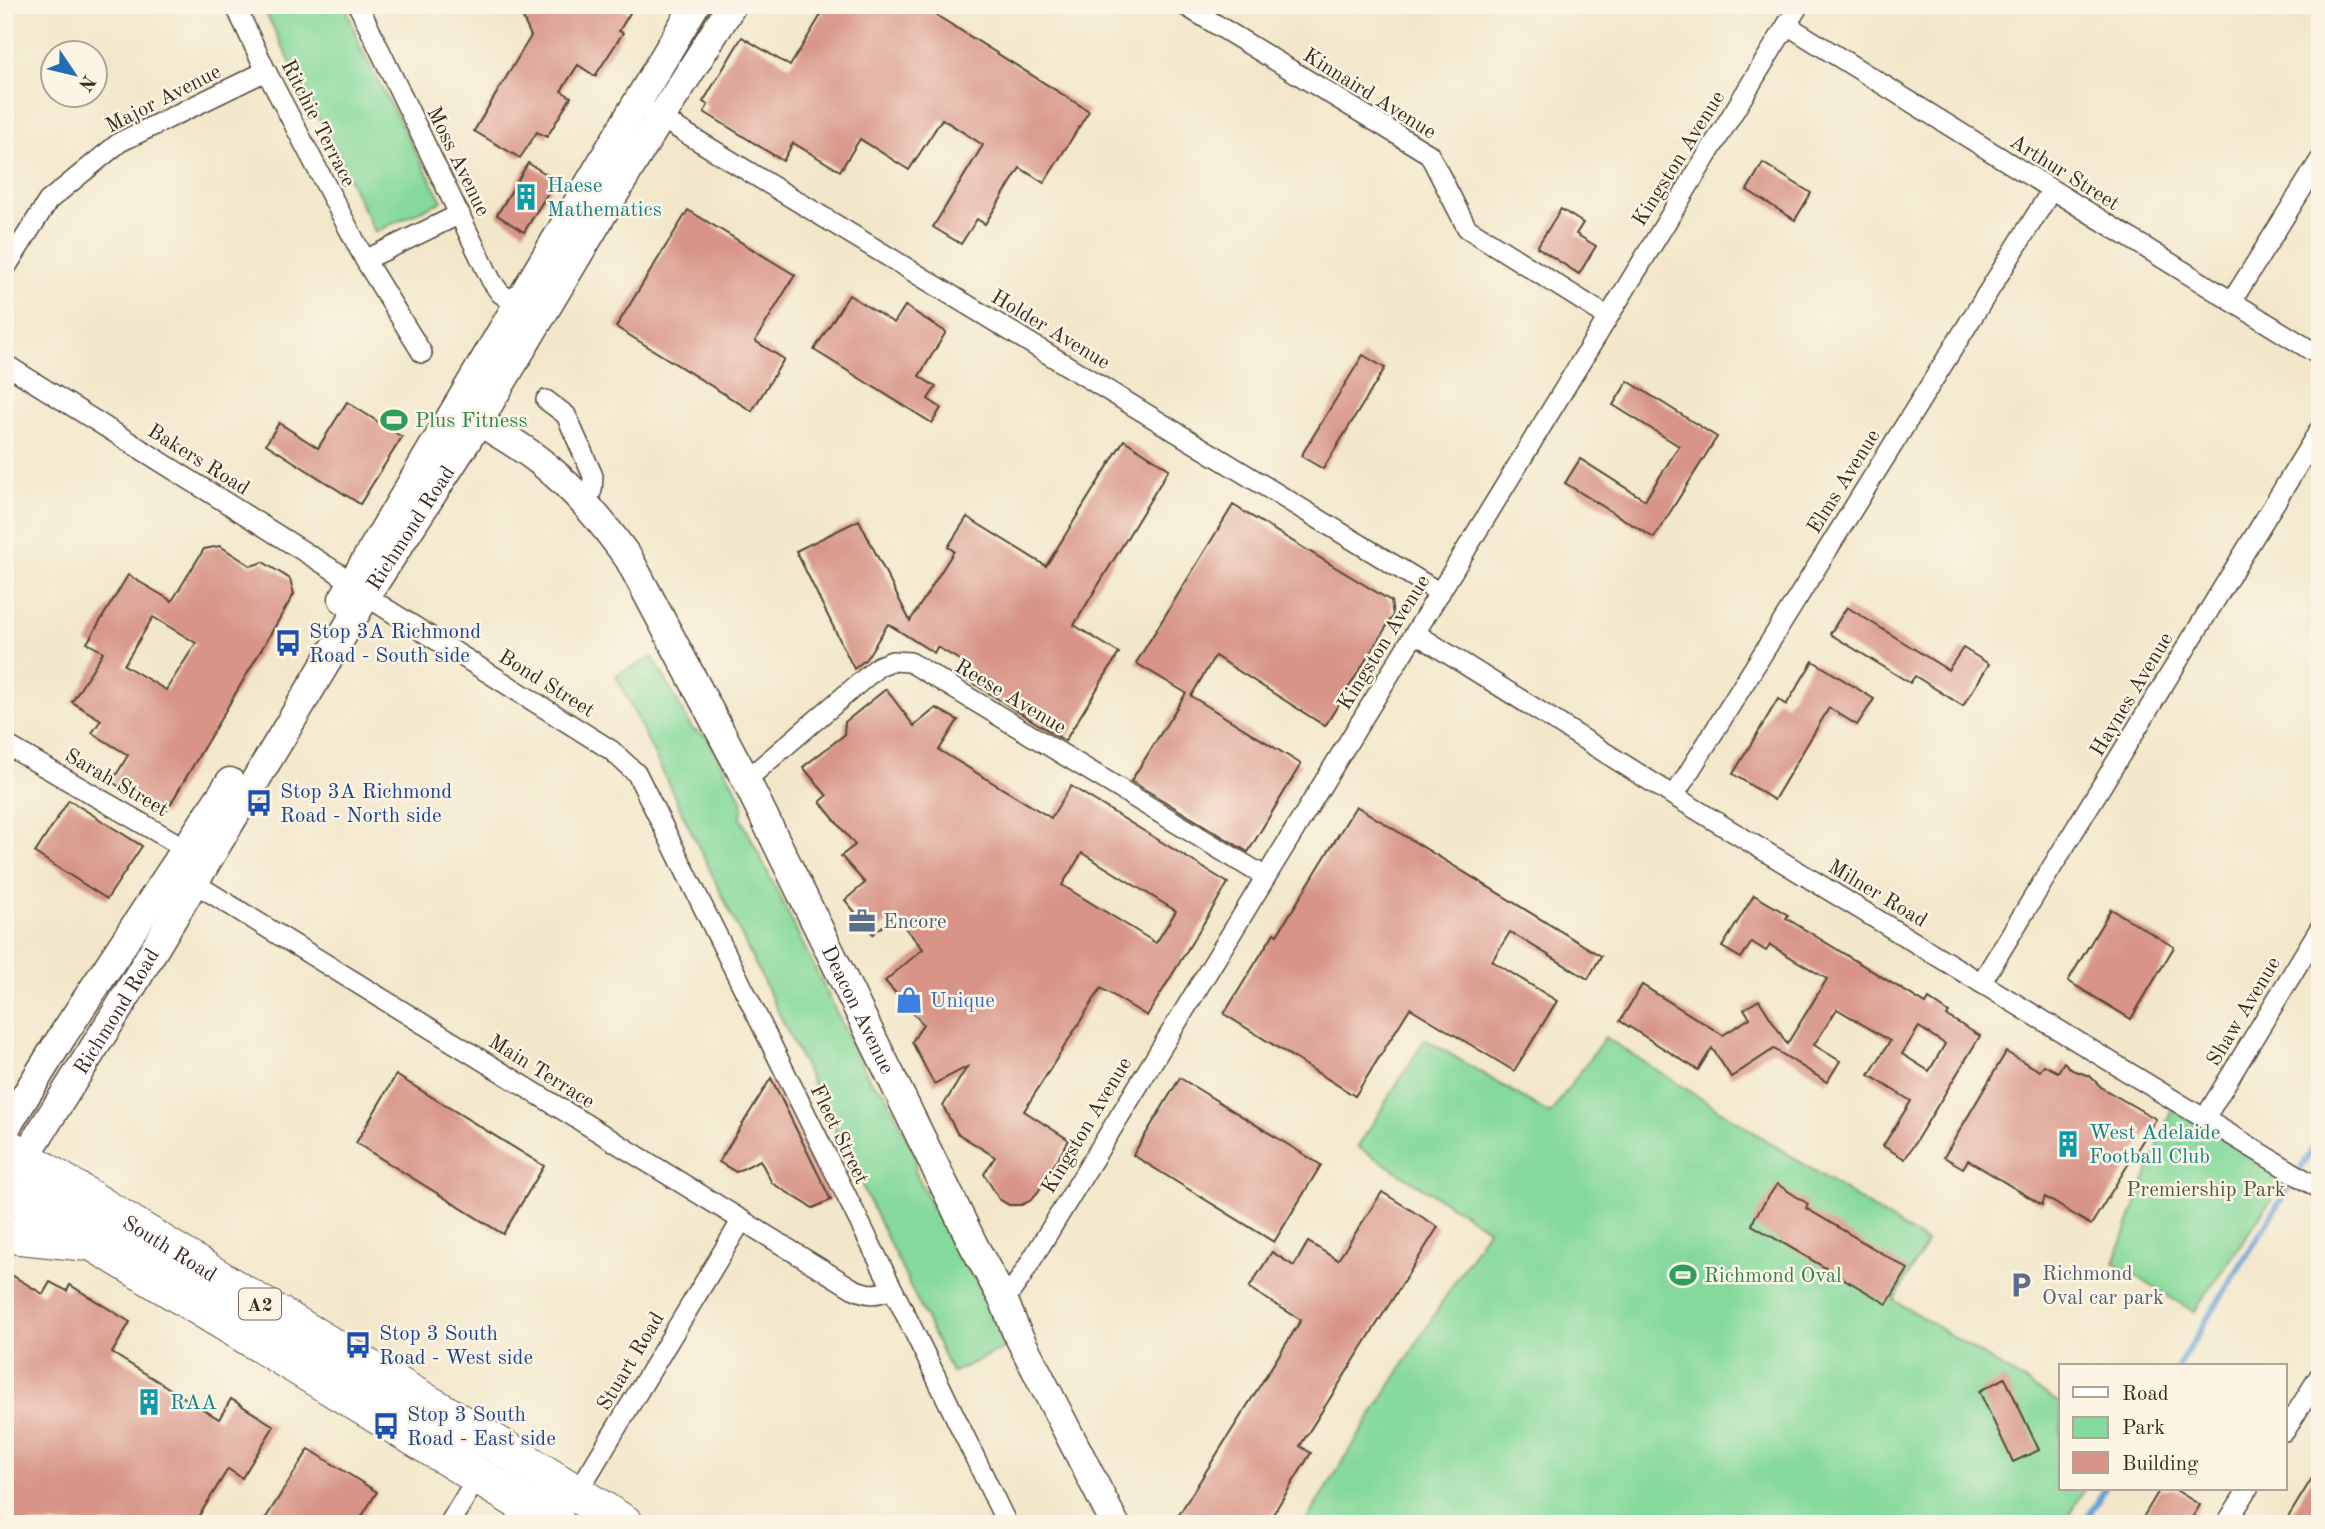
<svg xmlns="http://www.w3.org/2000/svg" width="2325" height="1529" viewBox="0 0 2325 1529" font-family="'Old Standard TT',serif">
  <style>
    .green { fill: #85d99c; stroke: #60825d; stroke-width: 2 }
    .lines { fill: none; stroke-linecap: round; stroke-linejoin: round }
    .stream { stroke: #68a0d6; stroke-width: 6 }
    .building { fill: #d79487; fill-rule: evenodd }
    .street-casing { stroke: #564638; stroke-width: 22 }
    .secondary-casing { stroke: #564638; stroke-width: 31 }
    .highway-casing { stroke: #564638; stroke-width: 39 }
    .street { stroke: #fff; stroke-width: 19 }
    .secondary { stroke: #fff; stroke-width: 28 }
    .highway { stroke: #fff; stroke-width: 37 }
    .labels { text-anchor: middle; stroke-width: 5; stroke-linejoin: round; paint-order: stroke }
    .shield { fill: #fcf5e5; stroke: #75675a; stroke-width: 2 }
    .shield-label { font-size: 19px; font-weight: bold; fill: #3b2a1e }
    .street-label { font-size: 21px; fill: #3b2a1e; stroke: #fcf5e5 }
    .culture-label { font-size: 21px; fill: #0d838f; stroke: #fcf5e5; text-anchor: start }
    .leisure-label { font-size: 21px; fill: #27864d; stroke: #fcf5e5; text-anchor: start }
    .transit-label { font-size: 21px; fill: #164399; stroke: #fcf5e5; text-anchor: start }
    .service-label { font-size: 21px; fill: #4e5e75; stroke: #fcf5e5; text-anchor: start }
    .shop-label { font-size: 21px; fill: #366cbe; stroke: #fcf5e5; text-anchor: start }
    .park-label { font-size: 21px; fill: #4e563e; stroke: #fcf5e5 }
  </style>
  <rect width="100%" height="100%" fill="#fcf5e5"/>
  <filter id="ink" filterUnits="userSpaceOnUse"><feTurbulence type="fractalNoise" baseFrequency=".0143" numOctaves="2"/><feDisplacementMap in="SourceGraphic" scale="14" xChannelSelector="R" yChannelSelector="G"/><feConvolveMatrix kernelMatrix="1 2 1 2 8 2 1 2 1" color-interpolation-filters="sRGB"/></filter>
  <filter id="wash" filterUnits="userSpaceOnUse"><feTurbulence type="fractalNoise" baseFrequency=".00686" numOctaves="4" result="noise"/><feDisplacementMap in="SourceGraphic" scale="28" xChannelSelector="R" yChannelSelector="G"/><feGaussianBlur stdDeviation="1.57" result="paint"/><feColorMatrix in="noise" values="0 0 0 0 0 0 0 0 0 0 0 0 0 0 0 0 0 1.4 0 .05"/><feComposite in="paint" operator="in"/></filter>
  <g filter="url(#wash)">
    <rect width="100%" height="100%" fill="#f2e7cb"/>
    <g class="green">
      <polygon points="262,5 345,5 362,51 442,201 375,232"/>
      <polygon points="653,657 692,729 707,737 743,802 741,818 870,1081 884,1091 916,1156 915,1171 953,1249 966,1257 1006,1347 952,1373 616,675"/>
      <polygon points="1605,1037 1927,1243 1894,1300 2061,1404 2061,1489 2085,1489 2064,1524 1304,1524 1488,1229 1358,1147 1425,1039 1550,1114"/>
      <polygon points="2175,1100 2291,1171 2194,1312 2114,1263"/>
    </g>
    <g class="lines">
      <g class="stream">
        <polyline points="2178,1366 2320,1137"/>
        <polyline points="2083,1524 2105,1489"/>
      </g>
    </g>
    <g id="blocks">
      <g class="building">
        <polygon points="517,5 618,5 630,13 619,31 623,33 595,76 578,65 561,91 571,97 547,137 537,132 520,158 474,131 531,36"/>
        <polygon points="827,5 920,5 1089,111 1044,183 1020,168 985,224 977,219 961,244 933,227 983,145 942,119 909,170 860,139 840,171 793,143 783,161 704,112 708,105 703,102 742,37 790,66"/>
        <polygon points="528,163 556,180 524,232 497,215"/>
        <polygon points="1763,163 1811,193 1795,220 1747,190"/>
        <polygon points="1561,209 1583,223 1576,234 1596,246 1579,274 1537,247"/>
        <polygon points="688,210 795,275 755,341 784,359 752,411 616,327"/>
        <polygon points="849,295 894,323 905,306 946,332 919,376 936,387 928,399 941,408 932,423 814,350"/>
        <polygon points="1363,355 1385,368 1323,469 1301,456"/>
        <polygon points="1628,381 1717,437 1654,538 1565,483 1580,459 1645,500 1679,446 1613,405"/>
        <polygon points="347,402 402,437 360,504 266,444 279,423 318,448"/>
        <polygon points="1124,440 1169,469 1074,625 1119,653 1065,741 963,677 970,666 937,647 934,653 888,624 866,659 854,669 796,551 859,520 910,621 954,551 948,547 967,517 1046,566"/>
        <polygon points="1233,505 1391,601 1393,616 1325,726 1215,656 1191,696 1301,764 1248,852 1131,781 1186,693 1136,663"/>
        <path d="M220,546L251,566L263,562L290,579L294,594L164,815L112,782L128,755L92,733L101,720L72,702L103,652L87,643L128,575L172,601L204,549ZM153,617L196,643L166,690L124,665Z"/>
        <polygon points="1847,607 1948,670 1963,648 1989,664 1963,706 1915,676 1910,683 1830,634"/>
        <polygon points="1813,661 1874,699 1857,725 1829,708 1774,800 1733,774 1778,699 1786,705"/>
        <path d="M886,689L914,726L936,708L958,720L939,750L1051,818L1071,786L1228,883L1147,1016L1101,988L1024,1111L1069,1140L1038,1192L1030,1201L1021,1205H1009L999,1199L984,1174L995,1157L957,1133L943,1106L967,1067L934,1084L912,1042L923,1024L885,981L923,949L895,916L873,934L845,900L865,883L841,856L855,845L820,802L827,796L803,767L844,735L845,722ZM1082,853L1176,911L1156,943L1062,885Z"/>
        <polygon points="69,800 142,846 107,899 35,853"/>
        <polygon points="1356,806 1601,956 1588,979 1510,932 1492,961 1557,1001 1514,1071 1410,1008 1355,1096 1224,1014 1274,933 1277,935"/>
        <path d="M1754,895L1788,915L1786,918L1926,1004L1929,999L1949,1013L1947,1016L1980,1036L1905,1159L1883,1146L1911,1101L1869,1075L1890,1041L1837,1009L1814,1045L1840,1061L1827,1082L1774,1049L1731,1077L1712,1048L1698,1070L1620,1021L1642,985L1723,1035L1750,1018L1744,1009L1759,1000L1787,1044L1827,979L1770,945L1766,951L1752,942L1741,958L1722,947ZM1919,1027L1945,1044L1929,1071L1902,1054Z"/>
        <polygon points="2111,909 2174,947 2131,1019 2068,981"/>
        <polygon points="2006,1052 2040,1071 2044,1065 2058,1072 2064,1062 2072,1070 2090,1076 2102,1088 2156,1119 2091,1225 2045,1197 2042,1205 1968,1160 1963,1168 1944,1157"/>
        <polygon points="396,1075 544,1166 503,1234 356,1143"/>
        <polygon points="771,1078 831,1200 813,1208 772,1183 760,1160 736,1172 719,1162"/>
        <polygon points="1180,1078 1321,1165 1274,1242 1133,1155"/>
        <polygon points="1777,1184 1808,1204 1806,1208 1908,1269 1887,1304 1752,1225 1755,1217"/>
        <polygon points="1382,1192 1438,1227 1300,1446 1311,1453 1267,1524 1173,1524 1301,1320 1249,1288 1272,1252 1294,1266 1308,1242 1338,1260"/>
        <polygon points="5,1271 43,1294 50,1282 67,1291 70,1285 130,1322 112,1353 219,1419 231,1399 274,1426 242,1478 228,1469 194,1524 5,1524"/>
        <polygon points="2005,1378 2039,1450 2013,1462 1979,1391"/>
        <polygon points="309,1449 377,1492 357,1524 262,1524"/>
        <polygon points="2320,1465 2320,1524 2284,1524"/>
        <polygon points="2160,1489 2174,1489 2200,1505 2188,1524 2139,1524"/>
      </g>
    </g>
  </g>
  <g filter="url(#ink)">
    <use href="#blocks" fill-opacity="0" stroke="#564638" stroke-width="2"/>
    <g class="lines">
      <defs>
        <g id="street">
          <polyline points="235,5 266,71 365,260 460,214"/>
          <polyline points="358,5 491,280 500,293 527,311"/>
          <polyline points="1184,5 1429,154 1467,228 1608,317"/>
          <polyline points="1787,25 2320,356"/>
          <polyline points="651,112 1440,593"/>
          <polyline points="365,260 422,353"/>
          <polyline points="5,269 48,201 120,142 266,71"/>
          <polyline points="2232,301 2320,160"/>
          <polyline points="5,364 335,571 353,583 366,596 611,750 637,774 922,1348 1007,1524"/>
          <polyline points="546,400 566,415 593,476 592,490 586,503"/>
          <polyline points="1415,633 1674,796 2320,1189"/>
          <polyline points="5,744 195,854"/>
          <polyline points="746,780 879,666 892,661 910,662 1264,876"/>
          <polyline points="1674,796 2051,191"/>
          <path d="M183,876L852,1288C867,1295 876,1296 891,1289"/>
          <polyline points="1981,983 2320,429"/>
          <polyline points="2205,1118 2320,928"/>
          <polyline points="1004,1301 1020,1279 1799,5"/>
          <polyline points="2285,1431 2320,1375"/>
          <polyline points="574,1498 742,1220"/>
          <polyline points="449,1524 481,1471"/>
          <polyline points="2226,1524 2248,1489"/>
        </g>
        <g id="secondary">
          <path id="s1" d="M465,412C491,430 518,443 542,463C577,491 603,523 629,559L746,780L974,1246L1004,1301L1016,1331L1115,1524"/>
          <polyline points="343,599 695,5"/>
          <polyline points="5,1129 63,1035 230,782"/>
          <path id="s2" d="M25,1157L119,1008L366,596L466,442L640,151L732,5"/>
        </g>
        <g id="highway">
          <path id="s3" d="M5,1146L242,1293L498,1445L625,1524"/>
          <polyline points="5,1189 557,1524"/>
          <polyline points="5,1234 83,1242"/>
        </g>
      </defs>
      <use href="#street" class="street-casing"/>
      <use href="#secondary" class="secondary-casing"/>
      <use href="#highway" class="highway-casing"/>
      <use href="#street" class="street"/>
      <use href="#secondary" class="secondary"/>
      <use href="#highway" class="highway"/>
    </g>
  </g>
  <defs>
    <symbol id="building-bare" viewBox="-9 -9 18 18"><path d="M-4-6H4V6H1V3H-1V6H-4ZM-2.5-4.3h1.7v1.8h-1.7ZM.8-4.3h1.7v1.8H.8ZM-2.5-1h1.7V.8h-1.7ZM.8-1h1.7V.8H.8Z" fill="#0f9aa8" stroke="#fcf5e5" stroke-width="2.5" paint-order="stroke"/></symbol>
    <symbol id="stadium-bare" viewBox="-9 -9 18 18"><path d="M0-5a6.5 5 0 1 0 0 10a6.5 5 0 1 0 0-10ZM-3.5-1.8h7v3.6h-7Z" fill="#2e9e5b" stroke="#fcf5e5" stroke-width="2.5" paint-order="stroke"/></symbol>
    <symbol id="bus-bare" viewBox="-9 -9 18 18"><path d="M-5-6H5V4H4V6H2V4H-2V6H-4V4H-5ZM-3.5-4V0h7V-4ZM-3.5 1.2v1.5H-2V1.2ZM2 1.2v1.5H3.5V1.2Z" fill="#1a4fb4" stroke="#fcf5e5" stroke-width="2.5" paint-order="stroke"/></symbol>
    <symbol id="office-bare" viewBox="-9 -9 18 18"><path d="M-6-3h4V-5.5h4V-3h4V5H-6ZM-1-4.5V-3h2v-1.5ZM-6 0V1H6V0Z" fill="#5c6f8a" stroke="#fcf5e5" stroke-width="2.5" paint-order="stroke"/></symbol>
    <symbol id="shop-bare" viewBox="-9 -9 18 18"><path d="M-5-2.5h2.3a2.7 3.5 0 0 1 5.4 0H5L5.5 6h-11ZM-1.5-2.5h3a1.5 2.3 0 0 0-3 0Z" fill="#3f7fe0" stroke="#fcf5e5" stroke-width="2.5" paint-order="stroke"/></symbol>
    <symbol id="parking-bare" viewBox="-9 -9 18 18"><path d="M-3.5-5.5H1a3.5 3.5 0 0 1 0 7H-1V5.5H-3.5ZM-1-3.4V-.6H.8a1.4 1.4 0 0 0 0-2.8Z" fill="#5c6f8a" stroke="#fcf5e5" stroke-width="2.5" paint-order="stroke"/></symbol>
  </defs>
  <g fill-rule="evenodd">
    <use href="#building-bare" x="507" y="178" width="38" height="38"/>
    <use href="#stadium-bare" x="375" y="401" width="38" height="38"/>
    <use href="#bus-bare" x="269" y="624" width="38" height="38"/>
    <use href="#bus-bare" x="240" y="784" width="38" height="38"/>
    <use href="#office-bare" x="843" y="902" width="38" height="38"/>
    <use href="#shop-bare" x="890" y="981" width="38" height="38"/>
    <use href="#building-bare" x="2049" y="1125" width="38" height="38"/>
    <use href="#stadium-bare" x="1664" y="1256" width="38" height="38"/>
    <use href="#parking-bare" x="2002" y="1266" width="38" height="38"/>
    <use href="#bus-bare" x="339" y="1326" width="38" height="38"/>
    <use href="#building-bare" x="130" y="1383" width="38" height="38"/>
    <use href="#bus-bare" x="367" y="1407" width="38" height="38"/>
  </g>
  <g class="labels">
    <rect class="shield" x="239" y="1288.5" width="42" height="31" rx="5"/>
    <g class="shield-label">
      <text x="260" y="1311">A2</text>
    </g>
    <g class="street-label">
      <text transform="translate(1370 93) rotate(32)" y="7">Kinnaird Avenue</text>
      <text transform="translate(163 98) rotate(-27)" y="7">Major Avenue</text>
      <text transform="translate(319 123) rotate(63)" y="7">Ritchie Terrace</text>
      <text transform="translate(1678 158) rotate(-58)" y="7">Kingston Avenue</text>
      <text transform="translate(459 161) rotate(64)" y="7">Moss Avenue</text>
      <text transform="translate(2065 172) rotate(32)" y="7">Arthur Street</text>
      <text transform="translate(1051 329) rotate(31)" y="7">Holder Avenue</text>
      <text transform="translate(199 459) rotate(32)" y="7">Bakers Road</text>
      <text transform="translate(1843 481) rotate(-58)" y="7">Elms Avenue</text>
      <text dy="7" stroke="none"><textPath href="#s2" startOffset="738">Richmond Road</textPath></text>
      <text transform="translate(1383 642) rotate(-58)" y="7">Kingston Avenue</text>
      <text transform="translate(547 683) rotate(32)" y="7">Bond Street</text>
      <text transform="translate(2131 694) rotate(-59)" y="7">Haynes Avenue</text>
      <text transform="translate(1011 696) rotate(31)" y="7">Reese Avenue</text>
      <text transform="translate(117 782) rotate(30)" y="7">Sarah Street</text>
      <text transform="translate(1878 893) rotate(31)" y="7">Milner Road</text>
      <text dy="7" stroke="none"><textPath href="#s1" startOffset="728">Deacon Avenue</textPath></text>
      <text dy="7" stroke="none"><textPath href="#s2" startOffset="172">Richmond Road</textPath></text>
      <text transform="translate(2243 1011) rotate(-59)" y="7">Shaw Avenue</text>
      <text transform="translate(542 1071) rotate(32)" y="7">Main Terrace</text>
      <text transform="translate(1086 1125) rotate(-59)" y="7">Kingston Avenue</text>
      <text transform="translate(840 1134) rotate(64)" y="7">Fleet Street</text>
      <text dy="7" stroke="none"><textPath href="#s3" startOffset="194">South Road</textPath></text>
      <text transform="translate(630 1361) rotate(-59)" y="7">Stuart Road</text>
    </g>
    <g class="culture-label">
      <text x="547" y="192">Haese<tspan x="547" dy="24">Mathematics</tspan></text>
      <text x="2089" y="1139">West Adelaide<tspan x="2089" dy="24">Football Club</tspan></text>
      <text x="170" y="1409">RAA</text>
    </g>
    <g class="leisure-label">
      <text x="415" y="427">Plus Fitness</text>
      <text x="1704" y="1282">Richmond Oval</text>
    </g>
    <g class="transit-label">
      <text x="309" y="638">Stop 3A Richmond<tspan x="309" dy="24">Road - South side</tspan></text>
      <text x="280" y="798">Stop 3A Richmond<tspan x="280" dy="24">Road - North side</tspan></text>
      <text x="379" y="1340">Stop 3 South<tspan x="379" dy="24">Road - West side</tspan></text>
      <text x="407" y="1421">Stop 3 South<tspan x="407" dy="24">Road - East side</tspan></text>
    </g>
    <g class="service-label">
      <text x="883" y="928">Encore</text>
      <text x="2042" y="1280">Richmond<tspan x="2042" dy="24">Oval car park</tspan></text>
    </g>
    <g class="shop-label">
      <text x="930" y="1007">Unique</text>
    </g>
    <g class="park-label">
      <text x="2206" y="1196">Premiership Park</text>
    </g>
  </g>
  <rect width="2325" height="1529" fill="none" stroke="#fcf5e5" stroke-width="28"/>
  <rect x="2059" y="1364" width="228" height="126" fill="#fcf5e5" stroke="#afa495" stroke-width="2"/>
  <rect x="2073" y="1387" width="35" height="10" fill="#ffffff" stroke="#afa495" stroke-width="2"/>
  <text x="2122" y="1400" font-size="21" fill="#3b2a1e">Road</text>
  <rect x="2073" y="1417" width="35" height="21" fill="#85d99c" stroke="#afa495" stroke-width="2"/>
  <text x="2122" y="1434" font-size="21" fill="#3b2a1e">Park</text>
  <rect x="2073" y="1452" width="35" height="21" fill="#d79487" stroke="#afa495" stroke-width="2"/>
  <text x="2122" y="1470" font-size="21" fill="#3b2a1e">Building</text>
  <g transform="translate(74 74) rotate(125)"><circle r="33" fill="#fcf5e5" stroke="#afa495" stroke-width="2"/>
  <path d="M0-5L12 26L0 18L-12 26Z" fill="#1f6fb2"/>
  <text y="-10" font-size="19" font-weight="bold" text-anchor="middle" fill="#3b2a1e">N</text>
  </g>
</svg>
